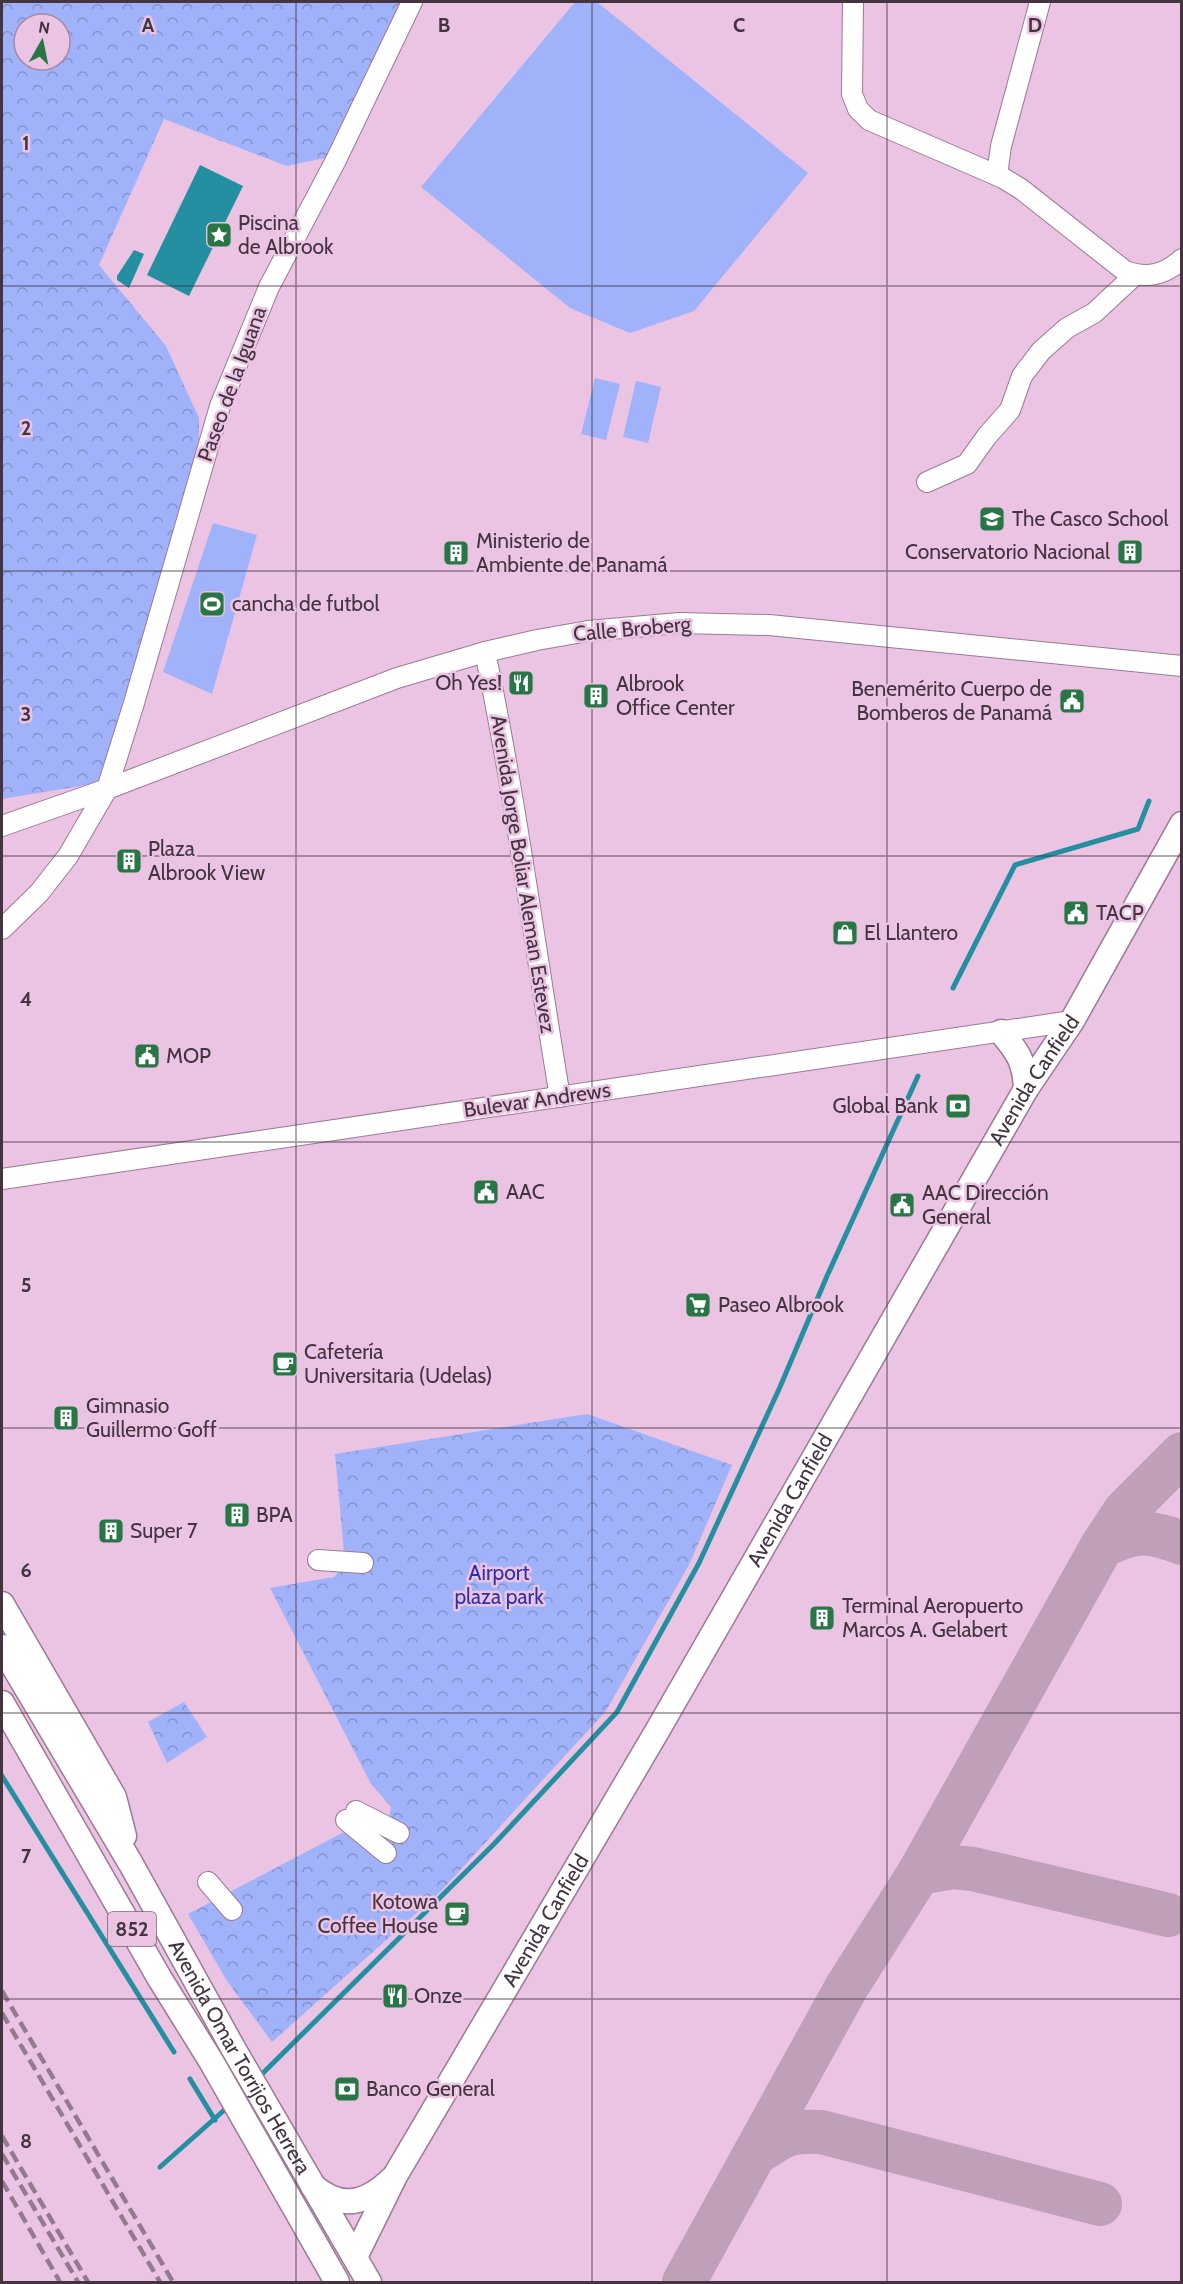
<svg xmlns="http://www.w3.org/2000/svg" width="1183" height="2284" viewBox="0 0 1183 2284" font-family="Cabin,sans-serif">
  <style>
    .forest { fill: url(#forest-crowns); fill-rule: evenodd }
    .pitch { fill: #a0b2fa }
    .water { fill: #258fa2 }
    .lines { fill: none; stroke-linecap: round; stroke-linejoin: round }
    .stream { stroke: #258fa2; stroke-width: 5 }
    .taxiway { stroke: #c09fb9; stroke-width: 44 }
    .minor-casing { stroke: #9c7996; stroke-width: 22 }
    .major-casing { stroke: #9c7996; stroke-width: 27 }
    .minor { stroke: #fff; stroke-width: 20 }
    .major { stroke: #fff; stroke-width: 24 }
    .rail { stroke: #947a8f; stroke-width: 4.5; stroke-dasharray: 12 6; stroke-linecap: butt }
    .grid { fill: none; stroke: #433440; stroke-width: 1.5; stroke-opacity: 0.55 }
    .labels { text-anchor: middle; stroke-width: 5; stroke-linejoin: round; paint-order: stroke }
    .shield { fill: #ebc4e3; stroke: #755f71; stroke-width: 1.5 }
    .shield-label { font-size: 20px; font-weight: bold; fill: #433440 }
    .poi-label { font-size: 21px; fill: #433440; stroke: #ebc4e3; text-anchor: start }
    .street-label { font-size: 21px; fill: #433440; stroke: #ebc4e3 }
    .park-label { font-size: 21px; fill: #2d30aa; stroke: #ebc4e3 }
    .grid-label { font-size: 20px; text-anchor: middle; font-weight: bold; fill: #433440; stroke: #ebc4e3; stroke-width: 5; stroke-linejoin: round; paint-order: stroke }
  </style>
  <defs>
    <pattern id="forest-crowns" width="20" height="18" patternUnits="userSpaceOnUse" patternTransform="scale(1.5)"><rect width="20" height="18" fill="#a0b2fa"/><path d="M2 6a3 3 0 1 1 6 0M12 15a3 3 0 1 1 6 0" fill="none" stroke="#8492cc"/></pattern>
  </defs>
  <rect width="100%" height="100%" fill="#ebc4e3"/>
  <g class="forest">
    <path d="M2,2H411L334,156L287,166L164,119L99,265L166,346L199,418V475L111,781L2,799ZM24,24H60V60H24Z"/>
    <path d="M587,1414L732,1465L690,1563L606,1711L440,1892L272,2042L227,1981L188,1914L344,1832L369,1843C383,1833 389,1824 391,1807L371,1784L270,1588L334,1577L345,1564L335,1454Z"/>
    <polygon points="184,1702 207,1737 167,1763 148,1722"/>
  </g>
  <g class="pitch">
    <polygon points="575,2 597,2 808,173 694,311 630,333 570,308 421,187"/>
    <polygon points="595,378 620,384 606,440 581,434"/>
    <polygon points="636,381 661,387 648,443 623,437"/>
    <polygon points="213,523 257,535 212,694 163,672"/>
  </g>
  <g class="water">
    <polygon points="200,165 243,186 189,296 147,275"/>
    <polygon points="134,250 144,254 129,288 117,280 117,276"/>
  </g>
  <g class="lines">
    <g class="stream">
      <polyline points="953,988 1015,865 1138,829 1149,801"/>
      <polyline points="2,1776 174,2052"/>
      <polyline points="258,2078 494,1844 617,1712 699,1563 780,1387 827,1276 918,1076"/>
      <polyline points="190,2079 215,2120"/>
      <polyline points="160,2167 230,2105"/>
    </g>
    <g class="taxiway">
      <path d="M1102,1546C1137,1530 1146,1530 1182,1543"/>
      <polyline points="919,1873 952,1867 973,1869 1168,1915"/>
      <path d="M756,2153C782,2136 789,2130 821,2132L1100,2204"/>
      <polyline points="684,2282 846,1988 919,1873 1102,1546 1125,1511 1182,1454"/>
    </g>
    <defs>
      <g id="minor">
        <path d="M853,2L852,94L858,109L869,120L1003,178L1021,189L1125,271C1147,279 1164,275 1182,259"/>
        <polyline points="997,175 1001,146 1040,2"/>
        <polyline points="927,482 967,464 987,436 1010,410 1022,376 1041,351 1067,328 1094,313 1135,275"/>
        <path d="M485,652C516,799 535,949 560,1097"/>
        <polyline points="2,826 107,789 397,678 485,652 537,640 588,631 679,623 769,625 1182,666"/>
        <polyline points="2,929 39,893 68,856 107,789 134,703 220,406 269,287 336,160 412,2"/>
        <polyline points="2,1179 1072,1021"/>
        <polyline points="318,1560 363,1563"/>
        <polyline points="356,1811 399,1833"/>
        <polyline points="346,1820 386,1853"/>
        <polyline points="208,1882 232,1910"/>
      </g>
      <g id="major">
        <path d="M1001,1032C1018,1052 1025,1062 1026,1089"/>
        <polyline points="2,1604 114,1797 124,1836"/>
        <path id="s1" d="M2,1647L131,1864L233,2048L369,2282"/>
        <polyline points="2,1703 160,1979 211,2061 337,2282"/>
        <path d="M313,2186C342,2211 367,2203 392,2179"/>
        <path id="s2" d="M355,2257L395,2176L656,1733L1026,1089L1072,1021L1182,824"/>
      </g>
    </defs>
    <use href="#minor" class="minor-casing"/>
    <use href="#major" class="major-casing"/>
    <use href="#minor" class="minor"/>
    <use href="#major" class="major"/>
    <g class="rail">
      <polyline points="2,1991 173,2282"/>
      <polyline points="2,2013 160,2282"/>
      <polyline points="2,2136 88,2282"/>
      <polyline points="2,2154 78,2282"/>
      <polyline points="2,2181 60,2282"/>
    </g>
  </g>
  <path class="grid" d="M296,2V2282M592,2V2282M887,2V2282M2,286H1182M2,571H1182M2,856H1182M2,1142H1182M2,1428H1182M2,1713H1182M2,1999H1182"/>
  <defs>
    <symbol id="sight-square" viewBox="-11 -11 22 22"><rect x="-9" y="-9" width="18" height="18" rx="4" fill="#287646" stroke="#ebc4e3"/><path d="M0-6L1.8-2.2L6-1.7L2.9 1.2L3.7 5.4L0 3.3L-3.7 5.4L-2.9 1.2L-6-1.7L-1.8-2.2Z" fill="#fff"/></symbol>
    <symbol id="school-square" viewBox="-11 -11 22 22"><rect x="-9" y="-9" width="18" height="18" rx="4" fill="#287646" stroke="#ebc4e3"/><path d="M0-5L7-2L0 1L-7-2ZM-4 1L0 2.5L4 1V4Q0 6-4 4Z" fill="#fff"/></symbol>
    <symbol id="building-square" viewBox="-11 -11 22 22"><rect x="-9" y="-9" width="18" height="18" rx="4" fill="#287646" stroke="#ebc4e3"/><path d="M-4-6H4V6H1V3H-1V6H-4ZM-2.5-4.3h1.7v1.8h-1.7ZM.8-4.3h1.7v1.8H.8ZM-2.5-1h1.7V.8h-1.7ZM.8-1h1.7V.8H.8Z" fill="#fff"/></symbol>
    <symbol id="stadium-square" viewBox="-11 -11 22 22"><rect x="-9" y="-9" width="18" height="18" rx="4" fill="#287646" stroke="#ebc4e3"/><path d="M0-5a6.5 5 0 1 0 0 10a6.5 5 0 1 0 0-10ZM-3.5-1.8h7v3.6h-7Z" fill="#fff"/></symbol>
    <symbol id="restaurant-square" viewBox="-11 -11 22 22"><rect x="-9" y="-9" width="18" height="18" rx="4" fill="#287646" stroke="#ebc4e3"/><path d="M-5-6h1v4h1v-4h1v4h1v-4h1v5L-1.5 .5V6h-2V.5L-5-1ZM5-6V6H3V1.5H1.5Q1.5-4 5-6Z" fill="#fff"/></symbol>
    <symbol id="civic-square" viewBox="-11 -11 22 22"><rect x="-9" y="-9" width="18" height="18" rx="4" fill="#287646" stroke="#ebc4e3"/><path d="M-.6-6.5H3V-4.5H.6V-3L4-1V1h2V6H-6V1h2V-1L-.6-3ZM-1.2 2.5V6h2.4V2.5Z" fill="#fff"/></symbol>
    <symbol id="shop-square" viewBox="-11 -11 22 22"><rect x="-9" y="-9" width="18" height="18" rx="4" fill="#287646" stroke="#ebc4e3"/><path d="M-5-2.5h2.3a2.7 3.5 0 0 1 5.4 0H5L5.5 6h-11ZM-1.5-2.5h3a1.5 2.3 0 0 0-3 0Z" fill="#fff"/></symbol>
    <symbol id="bank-square" viewBox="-11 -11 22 22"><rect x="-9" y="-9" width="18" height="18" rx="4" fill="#287646" stroke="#ebc4e3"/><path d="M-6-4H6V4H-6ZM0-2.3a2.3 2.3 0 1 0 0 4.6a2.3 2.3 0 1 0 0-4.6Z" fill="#fff"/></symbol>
    <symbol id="supermarket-square" viewBox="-11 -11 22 22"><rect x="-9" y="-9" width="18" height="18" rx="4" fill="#287646" stroke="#ebc4e3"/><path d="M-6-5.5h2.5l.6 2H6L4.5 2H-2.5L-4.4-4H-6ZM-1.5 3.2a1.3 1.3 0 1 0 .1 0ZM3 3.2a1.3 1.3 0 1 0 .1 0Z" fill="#fff"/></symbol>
    <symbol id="cafe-square" viewBox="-11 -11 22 22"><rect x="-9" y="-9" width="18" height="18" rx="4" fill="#287646" stroke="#ebc4e3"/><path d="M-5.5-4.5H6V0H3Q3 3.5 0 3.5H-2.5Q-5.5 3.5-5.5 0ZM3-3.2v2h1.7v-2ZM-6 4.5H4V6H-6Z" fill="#fff"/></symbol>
  </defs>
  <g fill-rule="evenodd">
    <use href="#sight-square" x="204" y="220" width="30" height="30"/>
    <use href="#school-square" x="977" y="504" width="30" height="30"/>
    <use href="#building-square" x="1115" y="537" width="30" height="30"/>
    <use href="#building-square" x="441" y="538" width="30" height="30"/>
    <use href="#stadium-square" x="197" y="589" width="30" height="30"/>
    <use href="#restaurant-square" x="506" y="668" width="30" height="30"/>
    <use href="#building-square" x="581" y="681" width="30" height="30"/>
    <use href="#civic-square" x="1057" y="686" width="30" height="30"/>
    <use href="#building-square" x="114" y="846" width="30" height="30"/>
    <use href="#civic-square" x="1061" y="898" width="30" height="30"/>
    <use href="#shop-square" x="830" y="918" width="30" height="30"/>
    <use href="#civic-square" x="132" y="1041" width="30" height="30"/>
    <use href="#bank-square" x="943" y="1091" width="30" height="30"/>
    <use href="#civic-square" x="471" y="1177" width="30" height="30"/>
    <use href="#civic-square" x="887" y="1190" width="30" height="30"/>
    <use href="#supermarket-square" x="683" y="1290" width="30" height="30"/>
    <use href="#cafe-square" x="270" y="1349" width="30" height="30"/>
    <use href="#building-square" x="51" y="1403" width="30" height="30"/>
    <use href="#building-square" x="222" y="1500" width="30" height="30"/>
    <use href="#building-square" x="96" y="1516" width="30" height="30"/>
    <use href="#building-square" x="807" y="1603" width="30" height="30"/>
    <use href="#cafe-square" x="442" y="1899" width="30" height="30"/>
    <use href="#restaurant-square" x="380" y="1981" width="30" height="30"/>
    <use href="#bank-square" x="332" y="2074" width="30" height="30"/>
  </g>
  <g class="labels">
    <rect class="shield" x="108" y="1912" width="48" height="34" rx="4.5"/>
    <g class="shield-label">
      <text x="132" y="1936">852</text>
    </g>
    <g class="poi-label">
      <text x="238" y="230">Piscina<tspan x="238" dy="24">de Albrook</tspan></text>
      <text x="1012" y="526">The Casco School</text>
      <text x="476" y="548">Ministerio de<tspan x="476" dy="24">Ambiente de Panamá</tspan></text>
      <text x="1110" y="559" text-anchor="end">Conservatorio Nacional</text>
      <text x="232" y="611">cancha de futbol</text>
      <text x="502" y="690" text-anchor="end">Oh Yes!</text>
      <text x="616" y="691">Albrook<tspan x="616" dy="24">Office Center</tspan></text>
      <text x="1052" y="696" text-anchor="end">Benemérito Cuerpo de<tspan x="1052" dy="24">Bomberos de Panamá</tspan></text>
      <text x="148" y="856">Plaza<tspan x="148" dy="24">Albrook View</tspan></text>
      <text x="1096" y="920">TACP</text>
      <text x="864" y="940">El Llantero</text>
      <text x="166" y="1063">MOP</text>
      <text x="938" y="1113" text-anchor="end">Global Bank</text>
      <text x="506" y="1199">AAC</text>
      <text x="922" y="1200">AAC Dirección<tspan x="922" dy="24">General</tspan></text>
      <text x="718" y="1312">Paseo Albrook</text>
      <text x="304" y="1359">Cafetería<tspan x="304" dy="24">Universitaria (Udelas)</tspan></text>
      <text x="86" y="1413">Gimnasio<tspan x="86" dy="24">Guillermo Goff</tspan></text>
      <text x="256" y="1522">BPA</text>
      <text x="130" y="1538">Super 7</text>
      <text x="842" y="1613">Terminal Aeropuerto<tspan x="842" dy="24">Marcos A. Gelabert</tspan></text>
      <text x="438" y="1909" text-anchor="end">Kotowa<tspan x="438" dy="24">Coffee House</tspan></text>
      <text x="414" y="2003">Onze</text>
      <text x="366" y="2096">Banco General</text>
    </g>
    <g class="street-label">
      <text transform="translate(232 384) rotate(-70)" y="7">Paseo de la Iguana</text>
      <text transform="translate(632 629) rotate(-5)" y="7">Calle Broberg</text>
      <text transform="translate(523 874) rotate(81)" y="7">Avenida Jorge Boliar Aleman Estevez</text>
      <text dy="7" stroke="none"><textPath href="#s2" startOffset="1359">Avenida Canfield</textPath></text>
      <text transform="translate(537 1100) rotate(-8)" y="7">Bulevar Andrews</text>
      <text dy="7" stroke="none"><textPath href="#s2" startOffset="873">Avenida Canfield</textPath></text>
      <text dy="7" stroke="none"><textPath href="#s2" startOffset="387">Avenida Canfield</textPath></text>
      <text dy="7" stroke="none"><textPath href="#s1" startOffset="474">Avenida Omar Torrijos Herrera</textPath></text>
    </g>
    <g class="park-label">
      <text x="499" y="1580">Airport<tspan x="499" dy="24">plaza park</tspan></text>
    </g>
  </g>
  <g class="grid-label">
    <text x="148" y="32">A</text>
    <text x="444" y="32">B</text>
    <text x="739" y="32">C</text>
    <text x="1035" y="32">D</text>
    <text x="26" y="150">1</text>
    <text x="26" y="435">2</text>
    <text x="26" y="721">3</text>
    <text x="26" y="1006">4</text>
    <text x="26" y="1292">5</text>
    <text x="26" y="1577">6</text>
    <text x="26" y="1863">7</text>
    <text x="26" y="2148">8</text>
  </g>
  <rect width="1183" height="2284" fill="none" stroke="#433440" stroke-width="6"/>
  <g transform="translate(42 42) rotate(9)"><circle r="28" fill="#ebc4e3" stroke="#a88aa2" stroke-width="1.5"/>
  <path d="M0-4.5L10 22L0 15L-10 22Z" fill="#287646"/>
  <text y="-9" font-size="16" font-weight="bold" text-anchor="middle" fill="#433440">N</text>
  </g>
</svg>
